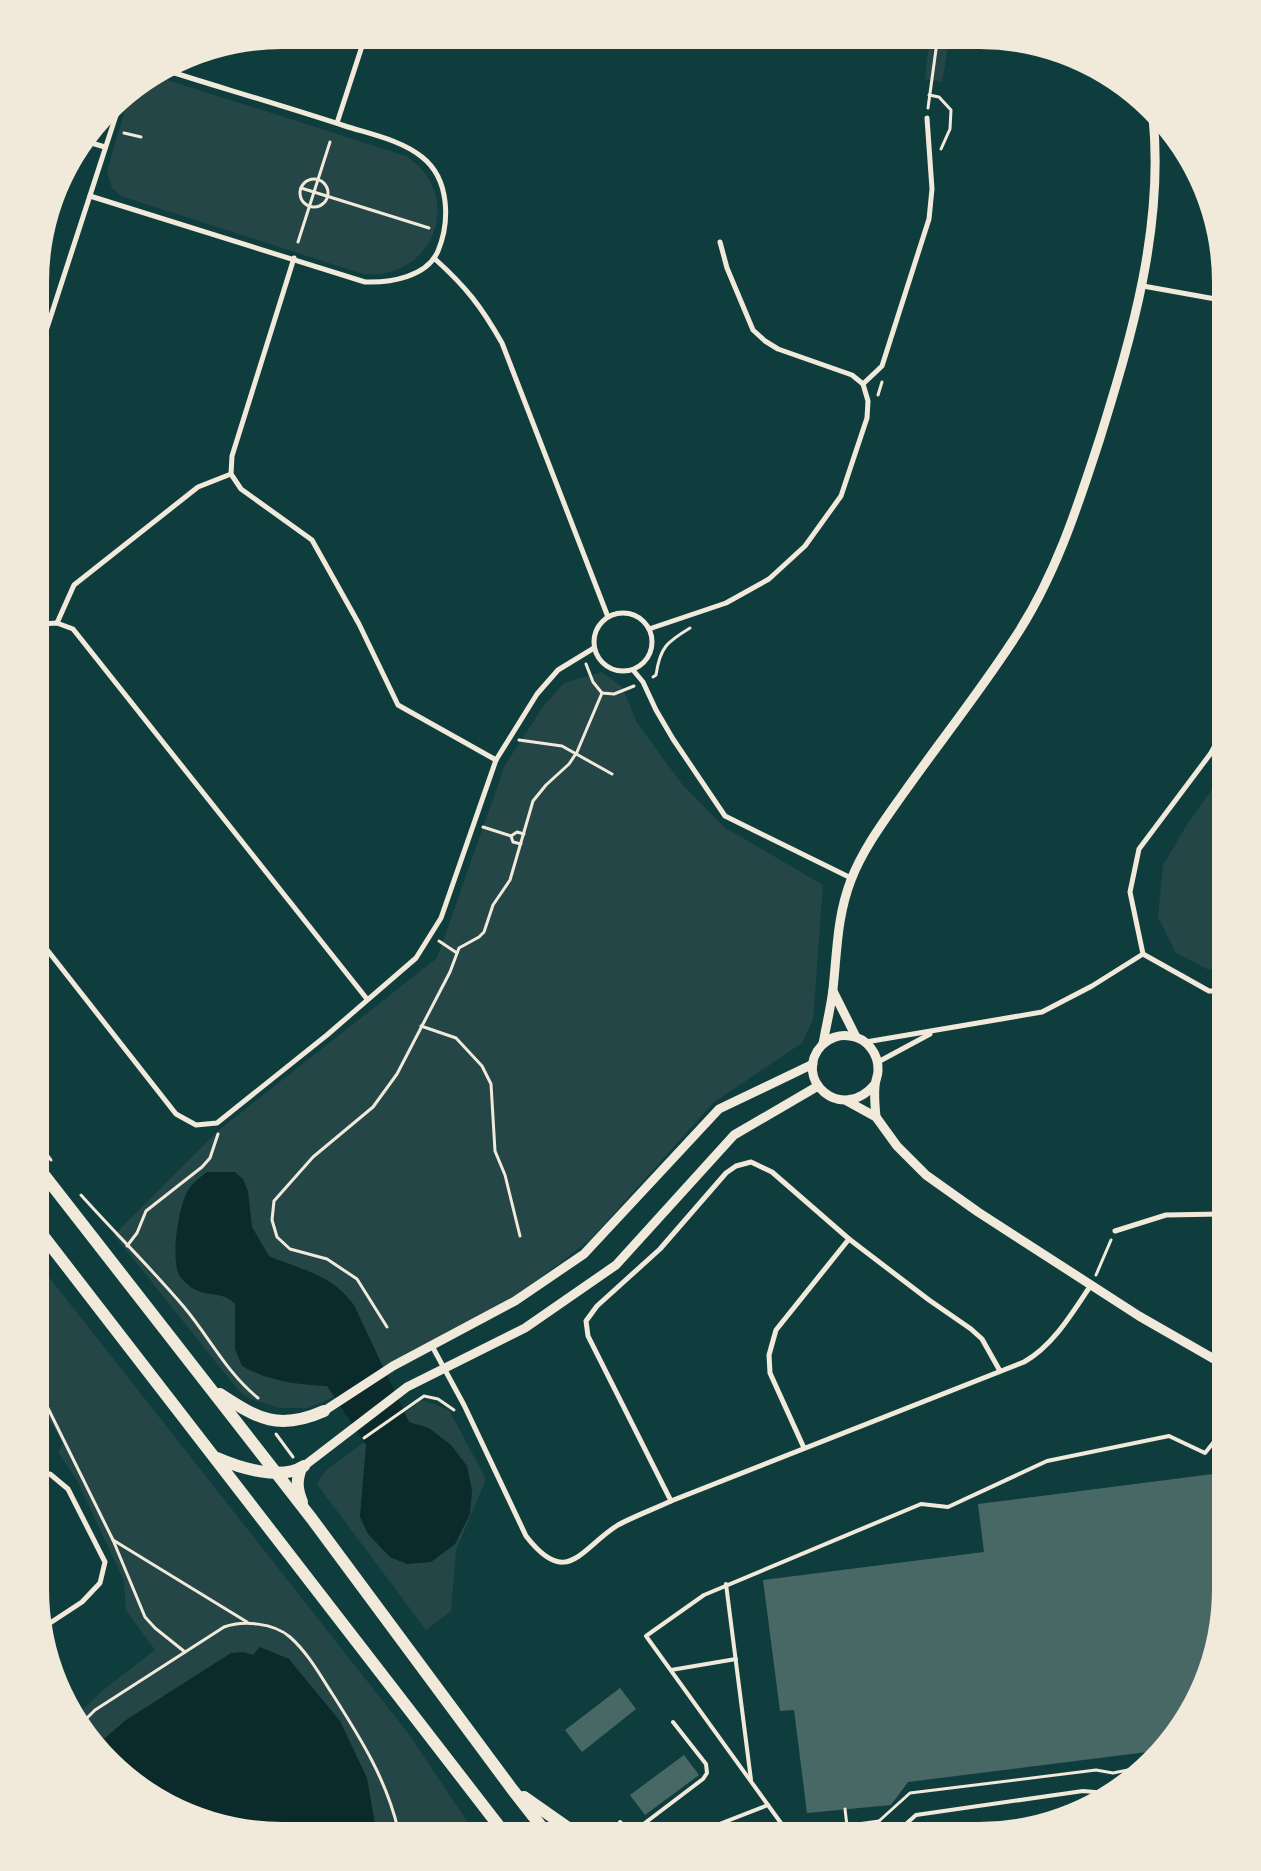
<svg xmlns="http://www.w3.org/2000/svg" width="1261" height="1871" viewBox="0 0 1261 1871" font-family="'Exo 2',sans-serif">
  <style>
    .green { fill: #244646 }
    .water { fill: #0a2a2b }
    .building { fill: #486865 }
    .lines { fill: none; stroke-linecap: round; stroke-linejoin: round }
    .path { stroke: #f1e9da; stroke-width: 3 }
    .service { stroke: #f1e9da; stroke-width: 4 }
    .minor { stroke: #f1e9da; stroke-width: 5 }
    .tertiary { stroke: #f1e9da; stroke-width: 9 }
    .primary { stroke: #f1e9da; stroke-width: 12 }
  </style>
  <rect width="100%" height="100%" fill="#0f3d3e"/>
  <g class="green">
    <polygon points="929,42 949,42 942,82 925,79"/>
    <path d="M161,78L406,156C466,195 434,281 363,274L121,196L112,188L107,171L129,96Z"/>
    <polygon points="602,672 622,687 637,723 682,784 724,827 823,885 813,1020 802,1043 713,1103 591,1239 511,1300 432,1343 416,1348 352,1389 308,1408 280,1408 250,1399 239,1391 114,1235 220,1129 437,958 505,765 545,704 564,683"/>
    <polygon points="1215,785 1221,787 1221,971 1207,969 1176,953 1158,917 1163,865 1190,820"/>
    <polygon points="41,1267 408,1733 473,1830 250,1829 189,1813 135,1781 90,1737 77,1714 107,1687 155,1650 126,1610 124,1581 78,1482 58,1452 63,1443 40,1404"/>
    <polygon points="422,1400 449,1410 486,1479 456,1550 451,1611 426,1630 317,1484 325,1471"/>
  </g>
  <g class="water">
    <path d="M207,1172H235L243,1179L248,1191L252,1227L269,1256C303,1271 330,1273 354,1305L409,1422L429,1428L451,1445L467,1466L472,1490L470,1514L455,1544L431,1562L407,1564L390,1557L368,1534L360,1517L366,1445L327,1386C298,1385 268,1381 242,1366L235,1349V1304C223,1291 210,1297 196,1290C191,1288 181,1279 179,1275C171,1257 178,1212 186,1194C191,1184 199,1178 207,1172Z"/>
    <polygon points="260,1647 289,1659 340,1721 367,1778 376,1829 250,1829 189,1813 135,1781 98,1744 126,1720 231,1653 243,1652 253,1655"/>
  </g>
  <g class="building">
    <polygon points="1221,1473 1220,1606 1208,1667 1180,1724 1155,1751 908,1782 891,1805 807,1813 794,1710 780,1711 763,1580 984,1552 978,1504"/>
    <polygon points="620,1688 636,1709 582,1752 565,1730"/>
    <polygon points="684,1755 699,1775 645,1815 630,1795"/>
  </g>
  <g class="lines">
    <g class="path">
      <polyline points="929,95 939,97 951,110 950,129 941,149"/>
      <polyline points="928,108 937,42"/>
      <polyline points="124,133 141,137"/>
      <circle cx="314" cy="193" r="14"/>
      <polyline points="301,188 429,228"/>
      <polyline points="298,242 330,142"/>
      <polyline points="878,395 882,382"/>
      <polyline points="586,664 593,682 602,693 614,694 634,686"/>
      <path d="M653,677L656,675C660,647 667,642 690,628"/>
      <polyline points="519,740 562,746 612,774"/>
      <polyline points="483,827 511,836"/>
      <polyline points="521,844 513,842 511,836 517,832 524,834"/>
      <polyline points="439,941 457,953"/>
      <polyline points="421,1026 456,1038 482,1066 491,1084 495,1151 505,1175 520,1236"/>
      <polyline points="41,1146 51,1160"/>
      <path d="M81,1195C115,1233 151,1268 184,1307C210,1338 226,1372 258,1398"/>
      <polyline points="127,1246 137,1233 146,1211 202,1167 210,1158 218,1134"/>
      <polyline points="1096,1275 1111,1240"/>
      <polyline points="387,1327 357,1279 327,1259 290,1249 277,1237 272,1220 274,1201 313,1157 373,1107 397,1074 450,972 459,948 479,937 484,932 493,905 510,880 533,801 546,785 569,764 577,752 602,693"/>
      <polyline points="40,1392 113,1540 247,1622"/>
      <polyline points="276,1434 293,1457"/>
      <polyline points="364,1438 424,1396 438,1399 454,1410"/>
      <polyline points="113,1540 145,1617 155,1628 185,1652"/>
      <path d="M82,1723L95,1710L224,1627C243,1620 274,1623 290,1637C308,1653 320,1675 333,1695C361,1739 386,1779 398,1829"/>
      <polyline points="845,1809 847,1826"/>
      <polyline points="879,1821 880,1831"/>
      <polyline points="807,1831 879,1821 910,1793 1096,1770 1113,1773 1138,1768"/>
      <polyline points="917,1831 925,1824"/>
    </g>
    <g class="service">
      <polyline points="726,1584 751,1780"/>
      <polyline points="671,1670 736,1659"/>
      <polyline points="620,1822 628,1829 637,1829 703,1779 707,1773 706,1764 673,1722"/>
      <polyline points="704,1830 768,1805"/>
      <polyline points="775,1830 784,1827"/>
      <polyline points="786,1830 646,1636 704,1595 921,1504 948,1507 1047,1461 1169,1436 1205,1453 1221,1433"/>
      <polyline points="898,1831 916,1815 1083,1791 1107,1793"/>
    </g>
    <g class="minor">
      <polyline points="337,123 364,40"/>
      <polyline points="88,142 105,147"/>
      <path d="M90,196L365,282C390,283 427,277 438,251C450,222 450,179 422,157C401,140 370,134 345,126C287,107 229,90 171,72"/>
      <polyline points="294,258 232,456 231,474 241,489 312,540 359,624 398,705 496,760"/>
      <path d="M435,259C466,287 481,306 502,343L608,617"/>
      <polyline points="1143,286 1221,300"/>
      <polyline points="42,337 46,331 120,103"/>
      <polyline points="863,384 882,366 929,219 932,189 927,118"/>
      <circle cx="623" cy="642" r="29"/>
      <polyline points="57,623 74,585 198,487 231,474"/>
      <polyline points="42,624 57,623 73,629 367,999"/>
      <polyline points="649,629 726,603 769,579 805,546 841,496 867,418 868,401 863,384 852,375 778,349 765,341 753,330 727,268 720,242"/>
      <polyline points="633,670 643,682 656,710 673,739 725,816 851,878"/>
      <polyline points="1211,753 1221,759"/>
      <polyline points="41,942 176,1114 196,1125 217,1123 327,1035 416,958 441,918 496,760 537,694 558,670 594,648"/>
      <polyline points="1221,991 1209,991 1143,954 1130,892 1139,849 1211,753 1221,734"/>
      <polyline points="866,1042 1042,1012 1092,986 1143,954"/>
      <polyline points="878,1062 930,1034"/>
      <polyline points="1115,1231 1166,1215 1221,1214"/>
      <path d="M432,1346L464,1405L526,1536C567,1589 580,1549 618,1525C635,1516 654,1509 671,1501L1024,1362C1053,1346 1073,1312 1091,1285"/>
      <polyline points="804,1448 770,1373 769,1355 776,1330 849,1239"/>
      <polyline points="40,1474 50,1474 68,1489 105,1562 100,1583 82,1602 47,1625"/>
      <polyline points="671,1501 588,1336 586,1321 597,1306 660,1249 726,1173 736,1166 751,1162 772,1172 849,1239 929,1300 971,1329 982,1339 1000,1371"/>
    </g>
    <g class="tertiary">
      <polyline points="833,991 856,1037"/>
      <path d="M823,1044C826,1026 831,1007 833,989C837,952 837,916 851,880C863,849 884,821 903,794C939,743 978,694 1012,642C1054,580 1077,509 1100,438C1132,335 1164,227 1153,117"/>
      <path d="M875,1084C841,1125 791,1078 822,1045C829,1038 840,1034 850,1036C867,1038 879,1054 878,1071C878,1076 875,1081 875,1086C874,1096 875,1107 876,1117"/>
      <polyline points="847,1101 876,1117 897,1146 926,1175 978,1212 1139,1316 1221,1363"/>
      <polyline points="324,1411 393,1366 515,1301 584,1254 719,1109 813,1064"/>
      <polyline points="304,1466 407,1387 525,1328 616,1265 734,1135 818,1086"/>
    </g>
    <g class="primary">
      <polyline points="41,1171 312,1519 512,1789 544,1830"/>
      <polyline points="41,1233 502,1830"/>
      <path d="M220,1394C258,1419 279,1431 324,1411"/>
      <path d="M217,1458C240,1468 281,1481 304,1466"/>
      <path d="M301,1468C296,1481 297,1490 302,1502"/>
      <polyline points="524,1797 571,1830"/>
    </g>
  </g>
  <path d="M0 0H1261V1871H0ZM282 49H979A233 233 0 0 1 1212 282V1589A233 233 0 0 1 979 1822H282A233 233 0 0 1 49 1589V282A233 233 0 0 1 282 49Z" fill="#f1e9da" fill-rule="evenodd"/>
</svg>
